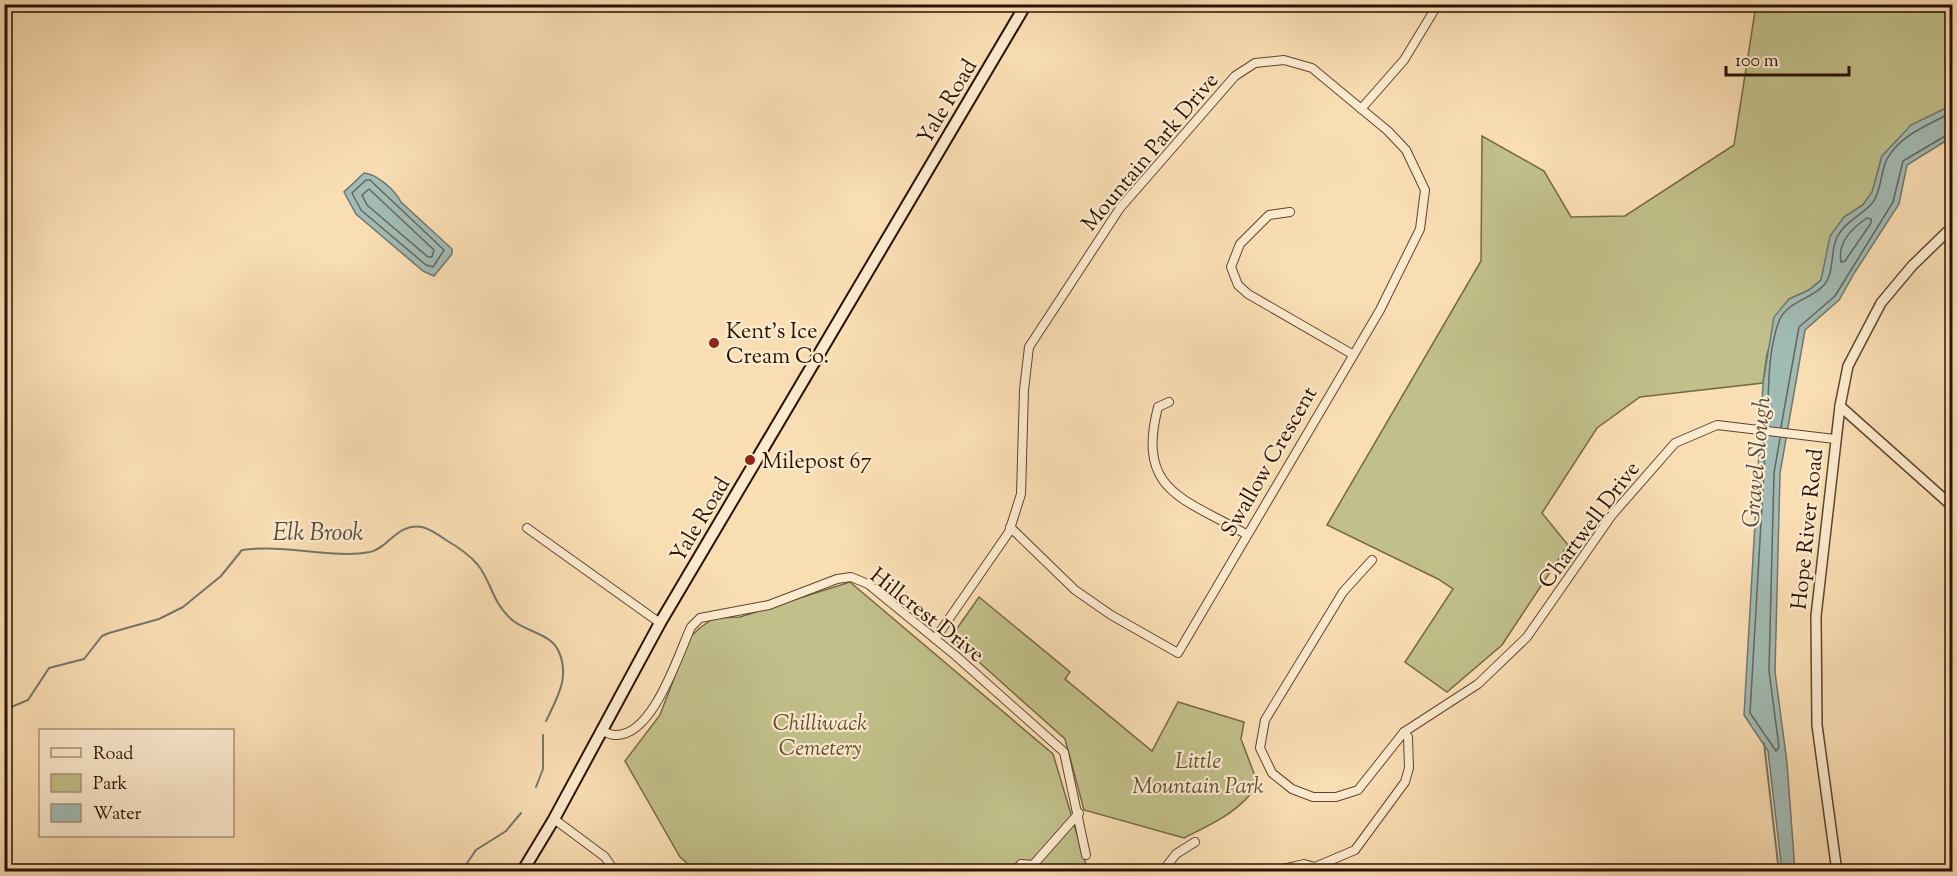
<svg xmlns="http://www.w3.org/2000/svg" width="1957" height="876" viewBox="0 0 1957 876" font-family="'Sorts Mill Goudy',serif">
  <style>
    .green { fill: #c1c08a; stroke: #766845; stroke-width: 1.5 }
    .water { fill: #a1bbb5; stroke: #72776d; stroke-width: 1.5 }
    .lines { fill: none; stroke-linecap: round; stroke-linejoin: round }
    .shore { stroke: #66665a; stroke-width: 1.5 }
    .stream { stroke: #72776d; stroke-width: 2 }
    .minor-casing { stroke: #60442d; stroke-width: 10 }
    .tertiary-casing { stroke: #60442d; stroke-width: 12 }
    .secondary-casing { stroke: #2c1100; stroke-width: 14 }
    .minor { stroke: #fceace; stroke-width: 8 }
    .tertiary { stroke: #fceace; stroke-width: 9 }
    .secondary { stroke: #fceace; stroke-width: 10 }
    .poi-dot { fill: #8f2418; stroke: #fceace; stroke-width: 2 }
    .labels { text-anchor: middle; stroke-width: 4.5; stroke-linejoin: round; paint-order: stroke }
    .street-label { font-size: 22px; fill: #2c1100; stroke: #fceace }
    .poi-label { font-size: 22px; fill: #2c1100; stroke: #fceace; text-anchor: start }
    .park-label { font-size: 22px; font-style: italic; fill: #604e30; stroke: #fceace }
    .water-label { font-size: 24px; font-style: italic; fill: #554c3f; stroke: #fceace }
  </style>
  <rect width="100%" height="100%" fill="#fadeb3"/>
  <filter id="stains"><feTurbulence type="fractalNoise" baseFrequency=".00333" numOctaves="4"/><feColorMatrix values="0 0 0 0 .2 0 0 0 0 .09 0 0 0 0 .02 0 0 0 .5 -.17"/></filter>
  <radialGradient id="worn" r=".72"><stop offset=".6" stop-color="#630" stop-opacity="0"/><stop offset="1" stop-color="#630" stop-opacity=".3"/></radialGradient>
  <g class="green">
    <polygon points="1756,5 1952,5 1952,105 1882,156 1873,192 1863,205 1844,217 1821,280 1809,290 1789,299 1767,354 1763,383 1640,397 1597,428 1542,513 1568,545 1502,645 1447,692 1405,662 1453,589 1438,579 1327,525 1481,261 1482,136 1544,171 1571,217 1625,216 1734,145"/>
    <polygon points="850,582 1053,754 1088,871 696,871 680,857 625,761 660,715 690,637 701,627 714,618 740,617"/>
    <path d="M979,597L1070,672L1065,679L1152,751L1178,702L1244,722L1241,739L1258,784C1240,812 1213,823 1184,838L1084,810L1065,739L951,637Z"/>
  </g>
  <g class="water">
    <polygon points="1952,105 1952,137 1907,165 1899,204 1855,272 1839,300 1805,330 1780,473 1775,672 1787,763 1795,871 1782,871 1768,751 1744,715 1763,383 1774,317 1789,299 1809,290 1821,280 1830,236 1844,217 1863,205 1872,192 1882,156 1911,125"/>
    <path d="M364,173C377,174 395,190 401,202L452,249V254L434,276L423,271L356,214L344,192Z"/>
  </g>
  <g class="lines">
    <g class="shore">
      <polygon points="366,180 370,180 444,250 433,267 426,265 361,210 352,193"/>
      <polygon points="369,189 434,250 432,257 428,257 367,205 362,195"/>
      <path d="M1867,218L1871,219V223L1845,261L1841,262C1837,242 1852,228 1867,218Z"/>
      <path d="M1767,426C1769,393 1767,353 1779,321C1786,302 1812,299 1824,285C1835,272 1830,251 1837,237C1846,220 1862,216 1873,202C1882,189 1880,173 1887,159C1901,134 1929,125 1952,112"/>
      <polyline points="1781,427 1799,327 1835,296 1893,202 1903,161 1952,132"/>
      <polyline points="1766,436 1750,713 1776,751 1779,747 1769,671 1774,473 1780,438"/>
    </g>
    <g class="stream">
      <path d="M4,710L28,700L49,668L84,659L102,636L109,633L159,619L183,607L221,576L242,550C284,544 333,559 370,552C389,548 396,523 422,527C430,529 439,535 446,540C458,547 469,554 478,565C492,583 492,602 511,619C525,632 551,633 559,652C570,678 557,698 546,721"/>
      <polyline points="1764,743 1779,872"/>
      <polyline points="536,787 543,769 543,735"/>
      <polyline points="461,872 476,850 506,831 521,813"/>
    </g>
    <defs>
      <g id="minor">
        <polyline points="1361,109 1404,60 1438,4"/>
        <polyline points="1290,212 1269,215 1240,244 1231,267 1238,285 1248,294 1352,354"/>
        <path d="M1169,402L1158,407C1136,492 1184,498 1246,534"/>
        <polyline points="527,528 660,623"/>
        <polyline points="1372,560 1343,592 1265,720 1260,748 1272,773 1292,789 1313,797 1336,797 1358,790 1404,732 1478,684 1527,637 1612,515 1675,443 1717,425 1835,439"/>
        <polyline points="935,639 1009,532 1021,494 1024,390 1029,347 1120,208 1235,76 1255,63 1284,60 1312,68 1388,131 1406,150 1425,190 1420,229 1380,310 1178,653 1111,615 1075,590 1010,527"/>
        <path d="M601,730C605,732 610,735 615,735C653,737 678,655 691,627L700,618L769,605L837,579L851,577L868,584L956,656L1064,752L1086,855"/>
        <polyline points="554,819 605,857 615,872"/>
        <polyline points="1014,872 1021,864 1033,865"/>
        <polyline points="1033,872 1033,865 1079,813"/>
        <polyline points="1162,872 1176,854 1195,842"/>
        <polyline points="1270,872 1304,864 1315,867 1355,850 1405,782 1409,768 1408,737 1404,732"/>
      </g>
      <g id="tertiary">
        <polyline points="1840,406 1952,506"/>
        <polyline points="1837,872 1817,725 1816,616 1840,406 1848,366 1881,303 1912,266 1952,227"/>
      </g>
      <polyline id="secondary" points="522,872 554,819 660,623 1026,4"/>
    </defs>
    <use href="#minor" class="minor-casing"/>
    <use href="#tertiary" class="tertiary-casing"/>
    <use href="#secondary" class="secondary-casing"/>
    <use href="#minor" class="minor"/>
    <use href="#tertiary" class="tertiary"/>
    <use href="#secondary" class="secondary"/>
  </g>
  <g class="poi-dot">
    <circle cx="714" cy="343" r="6"/>
    <circle cx="750" cy="460" r="6"/>
  </g>
  <g class="labels">
    <g class="street-label">
      <text transform="translate(946 101) rotate(-59)" y="8">Yale Road</text>
      <text transform="translate(1149 151) rotate(-50)" y="8">Mountain Park Drive</text>
      <text transform="translate(1268 461) rotate(-60)" y="8">Swallow Crescent</text>
      <text transform="translate(699 519) rotate(-59)" y="8">Yale Road</text>
      <text transform="translate(1588 524) rotate(-53)" y="8">Chartwell Drive</text>
      <text transform="translate(1806 529) rotate(-84)" y="8">Hope River Road</text>
      <text transform="translate(928 614) rotate(38)" y="8">Hillcrest Drive</text>
    </g>
    <g class="poi-label">
      <text x="726" y="338">Kent's Ice<tspan x="726" dy="25">Cream Co.</tspan></text>
      <text x="762" y="468">Milepost 67</text>
    </g>
    <g class="park-label">
      <text x="820" y="730">Chilliwack<tspan x="820" dy="25">Cemetery</tspan></text>
      <text x="1198" y="768">Little<tspan x="1198" dy="25">Mountain Park</tspan></text>
    </g>
    <g class="water-label">
      <text transform="translate(1756 462) rotate(-85)" y="8">Gravel Slough</text>
      <text x="318" y="540">Elk Brook</text>
    </g>
  </g>
  <rect width="1957" height="876" fill="none" stroke="#fadeb3" stroke-width="24"/>
  <rect x="6" y="6" width="1945" height="864" fill="none" stroke="#2c1100" stroke-width="3"/>
  <rect x="12" y="12" width="1933" height="852" fill="none" stroke="#2c1100" stroke-width="1.5"/>
  <rect x="39" y="729" width="195" height="108" fill="#fceace" stroke="#a9937c" stroke-width="1.5"/>
  <rect x="51" y="748" width="30" height="9" fill="#fceace" stroke="#a9937c" stroke-width="1.5"/>
  <text x="93" y="759" font-size="18" fill="#2c1100">Road</text>
  <rect x="51" y="774" width="30" height="18" fill="#c1c08a" stroke="#a9937c" stroke-width="1.5"/>
  <text x="93" y="789" font-size="18" fill="#2c1100">Park</text>
  <rect x="51" y="804" width="30" height="18" fill="#a1bbb5" stroke="#a9937c" stroke-width="1.5"/>
  <text x="93" y="819" font-size="18" fill="#2c1100">Water</text>
  <path d="M1726 66v9h123v-9" fill="none" stroke="#2c1100" stroke-width="3"/>
  <text x="1735" y="66" font-size="18" fill="#2c1100" stroke="#fceace" stroke-width="4.5" paint-order="stroke">100 m</text>
  <rect width="100%" height="100%" filter="url(#stains)"/>
  <rect width="100%" height="100%" fill="url(#worn)"/>
</svg>
